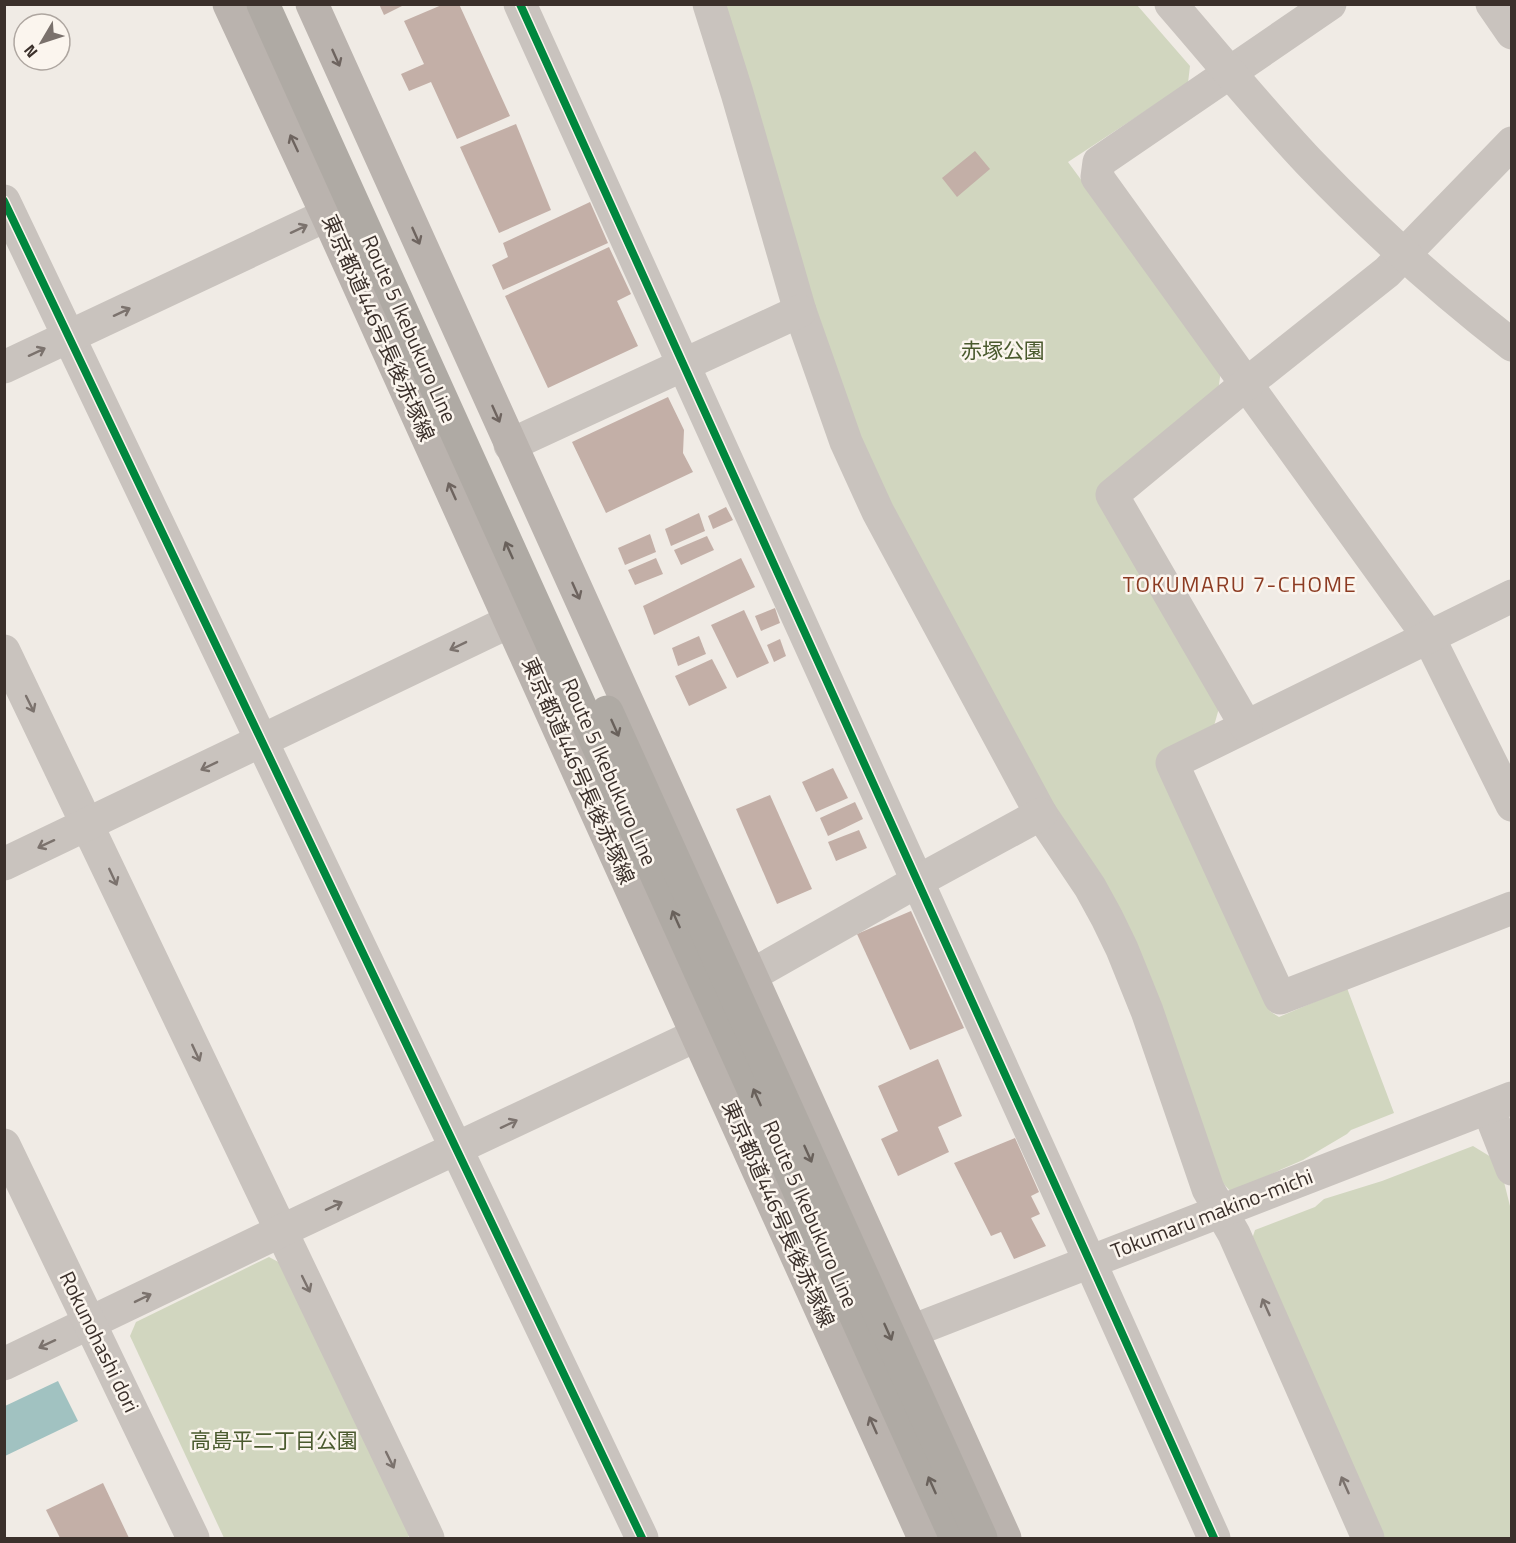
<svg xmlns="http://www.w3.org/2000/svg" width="1516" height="1543" viewBox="0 0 1516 1543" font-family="'Titillium Web','Noto Sans JP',sans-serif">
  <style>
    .green { fill: #d1d6bf }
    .water { fill: #a1c2c1 }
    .building { fill: #c3afa7 }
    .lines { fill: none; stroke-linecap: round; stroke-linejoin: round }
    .minor { stroke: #c9c3be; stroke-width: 33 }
    .tertiary { stroke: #c9c3be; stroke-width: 33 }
    .secondary { stroke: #bab3ae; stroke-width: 33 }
    .motorway { stroke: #afaaa4; stroke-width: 33 }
    .cycleway-casing { stroke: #fbf5ee; stroke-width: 11 }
    .cycleway { stroke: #00873e; stroke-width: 8 }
    .oneway { stroke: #6e645f }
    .oneway2 { stroke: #7b726d }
    .oneway3 { stroke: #69615b }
    .labels { text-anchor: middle; stroke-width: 5; stroke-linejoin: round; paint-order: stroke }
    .street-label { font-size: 21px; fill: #3b302b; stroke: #fbf5ee }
    .park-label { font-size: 21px; fill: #4a5a2e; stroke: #fbf5ee }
    .neighbourhood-label { font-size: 22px; letter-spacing: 1.5px; fill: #8c3b22; stroke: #fbf5ee }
  </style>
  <rect width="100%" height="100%" fill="#f0ebe5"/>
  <g class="green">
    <polygon points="714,5 1137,5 1190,66 1188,83 1068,162 1221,370 1218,392 1097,492 1219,708 1214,726 1168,788 1271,1012 1279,1017 1347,988 1394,1113 1351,1130 1347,1134 1303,1160 1282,1169 1233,1194 1210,1169 1157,1024 968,665 859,437"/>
    <polygon points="1473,1146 1491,1157 1502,1174 1511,1210 1511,1538 1382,1538 1249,1248 1255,1230 1315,1207 1324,1199 1382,1181"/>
    <polygon points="269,1257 286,1266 411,1530 408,1538 224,1538 130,1336 136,1322"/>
  </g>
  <polygon class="water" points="58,1381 78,1421 5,1456 5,1406"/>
  <g class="building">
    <polygon points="379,4 406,4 384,15"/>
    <polygon points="444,4 459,4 510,116 457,139 431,82 409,91 401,74 424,64 404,21"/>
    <polygon points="516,124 551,210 499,233 460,147"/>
    <polygon points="975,151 990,169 957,197 942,178"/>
    <polygon points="590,202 608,243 503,290 492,265 508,257 503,243"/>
    <polygon points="609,247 631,294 617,301 638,346 548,388 505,296"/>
    <polygon points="668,397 684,430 683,453 693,472 606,513 572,442"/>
    <polygon points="726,507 733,520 713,529 708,516"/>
    <polygon points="699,513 705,531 671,546 665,529"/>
    <polygon points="650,534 656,552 625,565 618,548"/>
    <polygon points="707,536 714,550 681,565 674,550"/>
    <polygon points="656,558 663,574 635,585 628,570"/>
    <polygon points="741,558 755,587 654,635 643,606"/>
    <polygon points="775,608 780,623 761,631 755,616"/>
    <polygon points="744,610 769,663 737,678 711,625"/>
    <polygon points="699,636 706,654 678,666 672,648"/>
    <polygon points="780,639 786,656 774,662 767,645"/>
    <polygon points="712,659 727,688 689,706 675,676"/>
    <polygon points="833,768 848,798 816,812 802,782"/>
    <polygon points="770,795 812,889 777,904 736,809"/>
    <polygon points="855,802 863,819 828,836 820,818"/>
    <polygon points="859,830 867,848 836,861 828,842"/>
    <polygon points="911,911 964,1028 910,1050 857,934"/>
    <polygon points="938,1059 962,1116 938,1127 949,1152 898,1176 881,1139 898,1131 878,1086"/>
    <polygon points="1015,1138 1039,1192 1031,1196 1040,1214 1031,1218 1046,1246 1014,1259 1001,1232 991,1236 954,1163"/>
    <polygon points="103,1483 129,1538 60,1538 46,1510"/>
  </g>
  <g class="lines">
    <g class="minor">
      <polyline points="520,4 1090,1262 1214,1538"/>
      <polyline points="709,4 737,93 800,311 846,442 878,512 1041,814 1090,887 1107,918 1122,949 1147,1011 1208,1189 1234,1234 1368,1538"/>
      <polyline points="1330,4 1099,162 1097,177 1428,636 1512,805"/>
      <polyline points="1492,4 1512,33"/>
      <polyline points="4,201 642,1538"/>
      <polyline points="4,367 327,215"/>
      <polyline points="510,445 800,311"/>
      <polyline points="1512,596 1172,763 1280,998 1512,908"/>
      <polyline points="4,651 428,1538"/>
      <polyline points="1246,726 1112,495 1245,385 1387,272 1512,143"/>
      <polyline points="4,864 511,621"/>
      <polyline points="750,976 918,881 1041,814"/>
      <polyline points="1488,1108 1512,1169"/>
      <polyline points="4,1364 281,1231 697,1035"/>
    </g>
    <g class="tertiary">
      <path d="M1171,4C1217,57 1261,111 1309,162C1372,228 1440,289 1512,345"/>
      <polyline points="4,1145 193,1538"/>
      <polyline points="912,1331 1512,1098"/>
    </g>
    <g class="secondary">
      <polyline points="229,4 327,215 924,1538"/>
      <polyline points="312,4 1005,1538"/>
    </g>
    <g class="motorway">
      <polyline points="263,4 956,1538"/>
      <polyline points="607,712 981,1538"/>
    </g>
    <defs>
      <g id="cycleway">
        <polyline points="520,4 1090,1262 1214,1538"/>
        <polyline points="4,201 642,1538"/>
      </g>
    </defs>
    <use href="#cycleway" class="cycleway-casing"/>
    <use href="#cycleway" class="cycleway"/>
  </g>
  <defs><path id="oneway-shaft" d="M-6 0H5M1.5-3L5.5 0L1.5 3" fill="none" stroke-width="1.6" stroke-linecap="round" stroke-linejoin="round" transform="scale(1.5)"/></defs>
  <g class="oneway">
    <use href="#oneway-shaft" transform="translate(336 58) rotate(66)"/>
    <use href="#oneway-shaft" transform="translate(294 143) rotate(-115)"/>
    <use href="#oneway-shaft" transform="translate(416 236) rotate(66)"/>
    <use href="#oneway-shaft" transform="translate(496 414) rotate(66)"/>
    <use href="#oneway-shaft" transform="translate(452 491) rotate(-114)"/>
    <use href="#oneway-shaft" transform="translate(576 591) rotate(66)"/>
    <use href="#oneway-shaft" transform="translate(873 1425) rotate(-114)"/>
  </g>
  <g class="oneway2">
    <use href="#oneway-shaft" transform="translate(299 229) rotate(-25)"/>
    <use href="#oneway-shaft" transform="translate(122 312) rotate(-25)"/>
    <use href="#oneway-shaft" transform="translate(37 352) rotate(-25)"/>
    <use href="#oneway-shaft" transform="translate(458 646) rotate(154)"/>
    <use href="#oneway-shaft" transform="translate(30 704) rotate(64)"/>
    <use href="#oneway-shaft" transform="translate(209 766) rotate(154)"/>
    <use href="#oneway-shaft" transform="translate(46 844) rotate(155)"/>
    <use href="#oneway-shaft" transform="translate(113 877) rotate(65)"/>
    <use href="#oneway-shaft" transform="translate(196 1053) rotate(65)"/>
    <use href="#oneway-shaft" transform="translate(509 1124) rotate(-25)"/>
    <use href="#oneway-shaft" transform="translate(334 1206) rotate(-25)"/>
    <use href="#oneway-shaft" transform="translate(306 1284) rotate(64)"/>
    <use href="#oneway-shaft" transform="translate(143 1298) rotate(-26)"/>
    <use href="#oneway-shaft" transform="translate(1266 1307) rotate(-114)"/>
    <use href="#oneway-shaft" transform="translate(47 1344) rotate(155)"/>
    <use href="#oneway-shaft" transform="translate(390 1460) rotate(64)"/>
    <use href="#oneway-shaft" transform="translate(1345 1485) rotate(-114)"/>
  </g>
  <g class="oneway3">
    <use href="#oneway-shaft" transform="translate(509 550) rotate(-114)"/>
    <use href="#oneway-shaft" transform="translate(615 728) rotate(66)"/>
    <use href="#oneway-shaft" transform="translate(676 919) rotate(-114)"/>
    <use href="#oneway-shaft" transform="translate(757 1097) rotate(-114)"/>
    <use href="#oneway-shaft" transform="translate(808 1154) rotate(66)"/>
    <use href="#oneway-shaft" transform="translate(888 1332) rotate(66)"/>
    <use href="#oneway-shaft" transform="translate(932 1485) rotate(-114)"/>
  </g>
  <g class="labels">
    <g class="street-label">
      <text transform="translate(378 328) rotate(66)" y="7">東京都道446号長後赤塚線</text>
      <text transform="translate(409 329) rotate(66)" y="7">Route 5 Ikebukuro Line</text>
      <text transform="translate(578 771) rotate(66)" y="7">東京都道446号長後赤塚線</text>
      <text transform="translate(609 772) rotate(66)" y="7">Route 5 Ikebukuro Line</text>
      <text transform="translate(778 1214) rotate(66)" y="7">東京都道446号長後赤塚線</text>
      <text transform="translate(810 1214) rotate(66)" y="7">Route 5 Ikebukuro Line</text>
      <text transform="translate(1212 1214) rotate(-21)" y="7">Tokumaru makino-michi</text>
      <text transform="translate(99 1342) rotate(64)" y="7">Rokunohashi dori</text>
    </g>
    <g class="park-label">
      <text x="1003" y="358">赤塚公園</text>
      <text x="274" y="1448">高島平二丁目公園</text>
    </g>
    <g class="neighbourhood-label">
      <text x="1240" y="592">TOKUMARU 7-CHOME</text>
    </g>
  </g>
  <rect width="1516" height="1543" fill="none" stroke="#3b302b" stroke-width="12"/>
  <g transform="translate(42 42) rotate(231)"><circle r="28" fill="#fbf5ee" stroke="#aea6a0" stroke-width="1.5"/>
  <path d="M0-4.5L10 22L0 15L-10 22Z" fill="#7a716c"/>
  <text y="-9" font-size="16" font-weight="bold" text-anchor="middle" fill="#3b302b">N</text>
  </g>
</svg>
